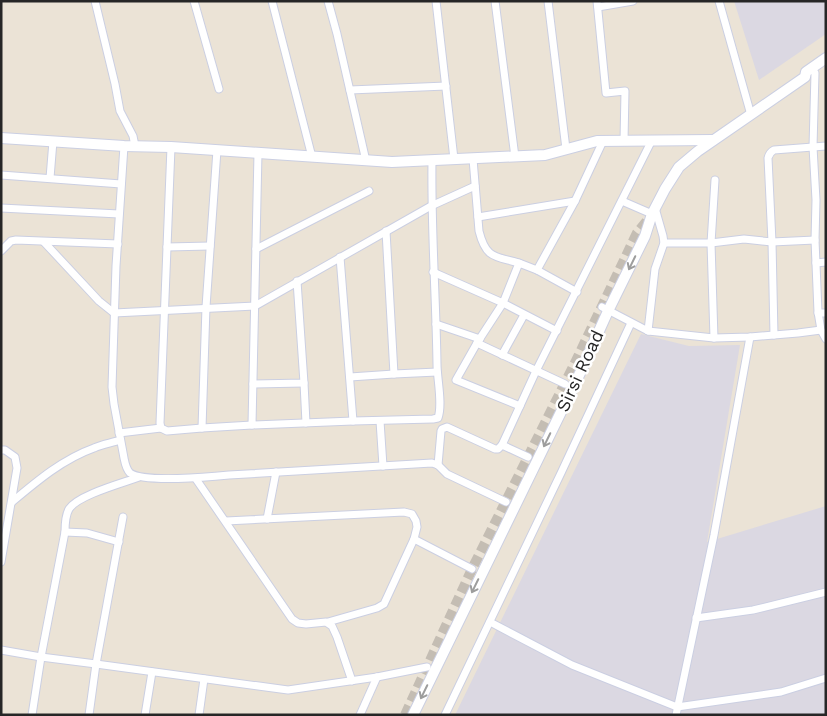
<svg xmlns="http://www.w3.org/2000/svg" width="827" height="716" viewBox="0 0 827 716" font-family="'Work Sans',sans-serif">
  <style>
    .industrial { fill: #dbd8e2 }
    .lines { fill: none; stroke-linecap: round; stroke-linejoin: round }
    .secondary-tunnel { stroke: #c4bdb3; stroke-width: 10; stroke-dasharray: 10 5; stroke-linecap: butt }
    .street-casing { stroke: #cbcfe2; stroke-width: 9 }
    .secondary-casing { stroke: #cbcfe2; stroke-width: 12 }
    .street { stroke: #fff; stroke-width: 7 }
    .secondary { stroke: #fff; stroke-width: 10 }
    .oneway { stroke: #9d9d9d }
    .labels { text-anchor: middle; stroke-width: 5; stroke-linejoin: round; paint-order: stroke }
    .street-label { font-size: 18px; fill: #262626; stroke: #fff }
  </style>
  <rect width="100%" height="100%" fill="#ebe3d6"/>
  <g class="industrial">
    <polygon points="734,1 826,1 826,34 759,80"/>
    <polygon points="641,334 689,346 740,345 707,542 826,506 826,715 455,715"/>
  </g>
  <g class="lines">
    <polyline class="secondary-tunnel" points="405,715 472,569 573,367 637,233 650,217"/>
    <defs>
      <g id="street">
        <polyline points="95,1 115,84 120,111 133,136 135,146"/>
        <polyline points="194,1 219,89"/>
        <polyline points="272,1 312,157"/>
        <polyline points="328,1 337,34 366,161"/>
        <polyline points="436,1 454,159"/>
        <polyline points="495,1 515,157"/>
        <polyline points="548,1 566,149"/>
        <polyline points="597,1 606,93 625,91 624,141"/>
        <polyline points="719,1 751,115"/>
        <polyline points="598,7 633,1"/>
        <polyline points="815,73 813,147 816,200 815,240 818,312 821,330 826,339"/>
        <polyline points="350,90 446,86"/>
        <path d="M124,146L116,266L112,387L114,404L124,458C125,463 126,469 130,473C144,483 210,477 229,475L432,463L438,465L447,474L506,502"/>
        <polyline points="171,147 160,423 161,428 167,431 202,428 252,425"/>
        <path d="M258,153L252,425L353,421L433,419L438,418C443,404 437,379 437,364C436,296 431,229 432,161"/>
        <path d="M473,159L479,231C486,259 495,256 519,263"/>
        <polyline points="1,175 121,184"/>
        <polyline points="50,178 53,141"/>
        <polyline points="622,201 652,214"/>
        <polyline points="1,208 119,214"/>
        <polyline points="478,217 575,201"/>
        <polyline points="386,231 394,374"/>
        <polyline points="44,242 99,301 114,313 255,306 431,206 475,186"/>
        <polyline points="664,243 711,243 744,239 772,242 815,240"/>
        <polyline points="167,247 210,246"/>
        <polyline points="256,249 369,191"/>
        <polyline points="1,251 11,241 16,240 118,244"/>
        <polyline points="340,257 353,421"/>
        <polyline points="816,263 826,262"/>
        <polyline points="537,270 575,201 603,141"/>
        <polyline points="433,272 503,303 557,331"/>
        <polyline points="602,307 648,331 714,338 750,337 798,333 821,330"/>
        <polyline points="818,313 826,313"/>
        <polyline points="436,324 480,339"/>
        <polyline points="648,331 655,269 664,243 663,236 655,208"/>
        <path d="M774,335L772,242L768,158C769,154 770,152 774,150L826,146"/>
        <polyline points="714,338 711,243 715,180"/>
        <polyline points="477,343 565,384"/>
        <polyline points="502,355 524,315"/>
        <polyline points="350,377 394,374 437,372"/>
        <polyline points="304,383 306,423"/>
        <polyline points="253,384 304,383 297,281"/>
        <polyline points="520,406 456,380 477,343 503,303 519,263 537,270 577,292"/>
        <polyline points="380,421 383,466"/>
        <polyline points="202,428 206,307 217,150"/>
        <polyline points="119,433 161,428"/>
        <polyline points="1,450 5,450 15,457 17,468 1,562"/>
        <polyline points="528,457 502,445 536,371 652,140"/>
        <polyline points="438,465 441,431 442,429 447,427 495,449 498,449 502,445"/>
        <polyline points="196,479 292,619 298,623 306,624 326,622 332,626 337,637 352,681"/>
        <path d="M12,502C37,481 63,459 94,448C102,444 112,443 120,440"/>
        <polyline points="267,519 276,472"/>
        <polyline points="226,521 404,512 412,514 416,521 417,527 414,539 384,604 377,608 328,622"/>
        <polyline points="65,532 87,533 119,542"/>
        <polyline points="414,539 472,569"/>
        <polyline points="696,618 753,610 826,592"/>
        <polyline points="490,622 572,665 677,707 781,692 826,678"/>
        <polyline points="1,650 41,657 96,664 288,690 377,677 427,667"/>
        <path d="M32,715L41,657L65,532C65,525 65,516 69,509C78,495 123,483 139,477"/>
        <polyline points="89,715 96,664 123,517"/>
        <polyline points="145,715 152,672"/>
        <polyline points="199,715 204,679"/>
        <polyline points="360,715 377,677"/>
        <polyline points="445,715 561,473 631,323"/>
        <polyline points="676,715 714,535 750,337"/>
      </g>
      <g id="secondary">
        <polyline points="1,138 124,146 171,147 392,162 545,155 597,141 713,140"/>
        <polyline points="413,715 581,371 608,311 645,236 652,214 665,189 679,167 698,151 805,77 806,72 826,58"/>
      </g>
    </defs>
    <use href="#street" class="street-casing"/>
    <use href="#secondary" class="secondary-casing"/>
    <use href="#street" class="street"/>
    <use href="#secondary" class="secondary"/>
  </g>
  <defs><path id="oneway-shaft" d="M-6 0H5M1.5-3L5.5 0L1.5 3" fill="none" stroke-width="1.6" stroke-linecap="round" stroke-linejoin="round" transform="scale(1.25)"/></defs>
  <g class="oneway">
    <use href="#oneway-shaft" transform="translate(632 263) rotate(116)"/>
    <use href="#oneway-shaft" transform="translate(547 440) rotate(116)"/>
    <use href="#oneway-shaft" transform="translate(475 586) rotate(116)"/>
    <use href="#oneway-shaft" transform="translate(424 692) rotate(116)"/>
  </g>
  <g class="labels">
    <g class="street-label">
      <text transform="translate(580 371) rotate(-65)" y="6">Sirsi Road</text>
    </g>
  </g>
  <rect width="827" height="716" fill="none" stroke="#262626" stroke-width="5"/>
</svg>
